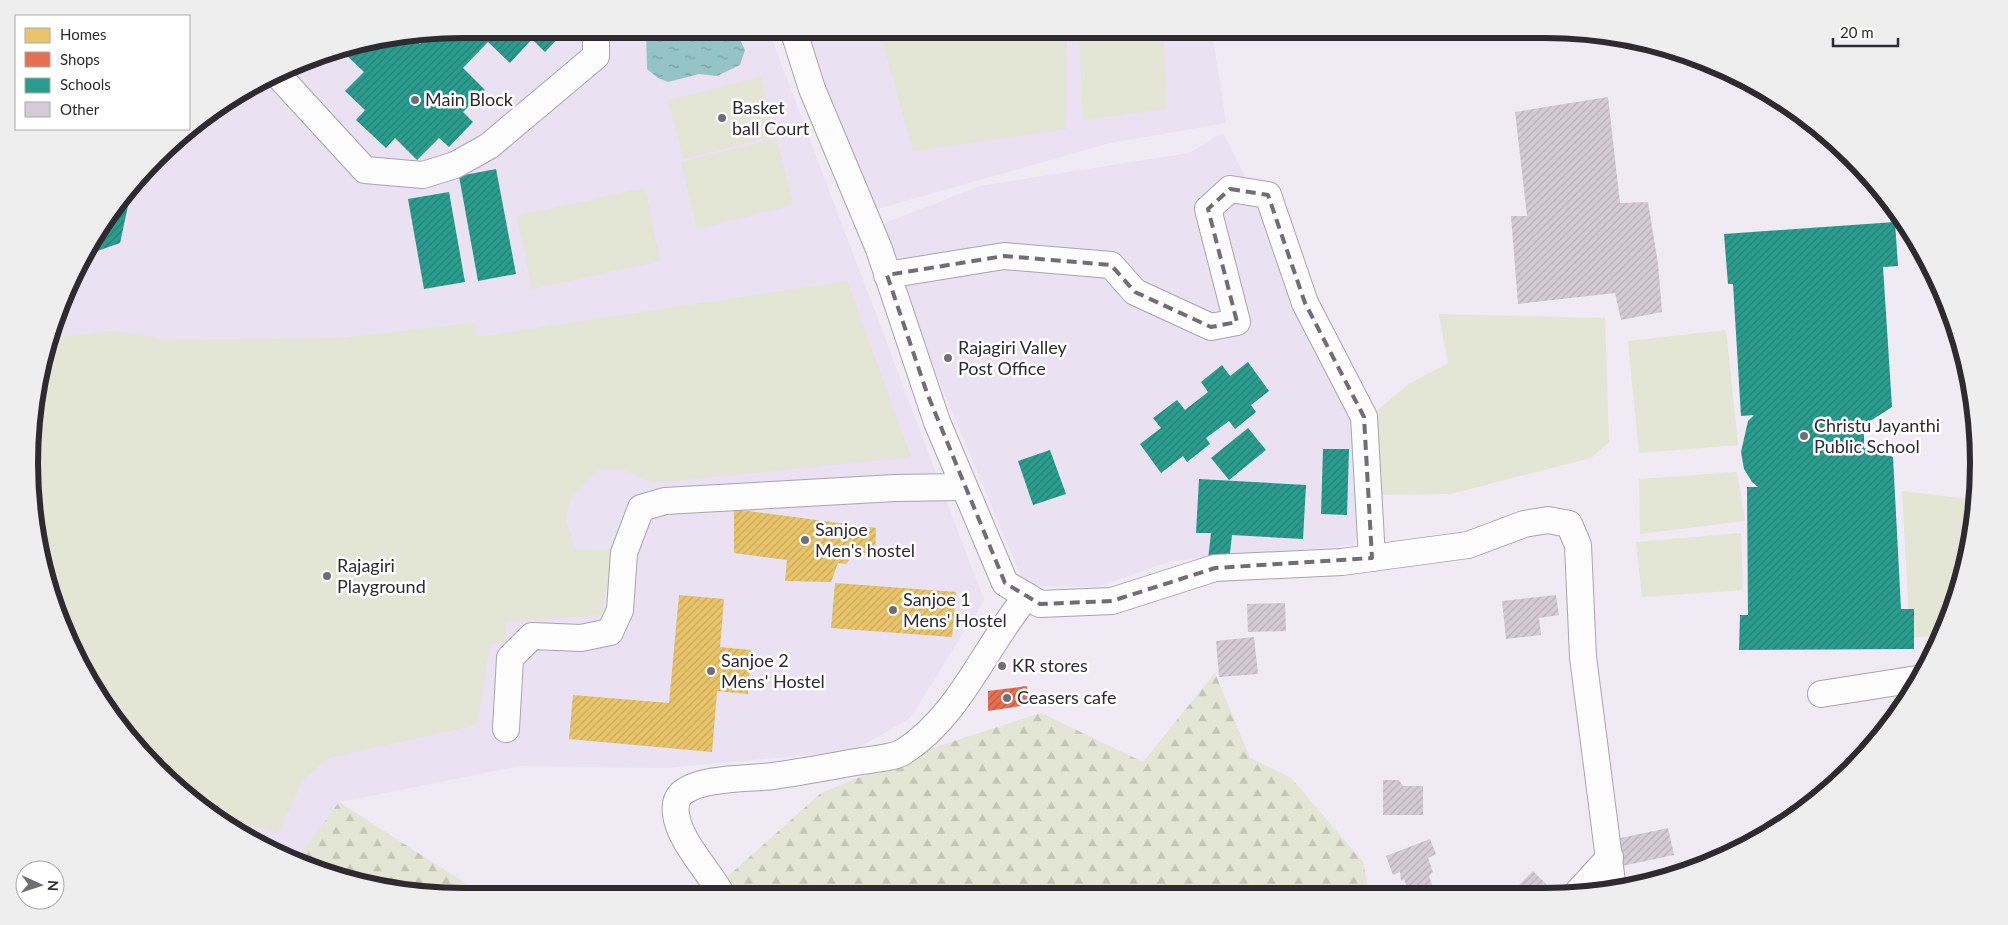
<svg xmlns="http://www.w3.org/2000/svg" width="2008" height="925" viewBox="0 0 2008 925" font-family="Lato,sans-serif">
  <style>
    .built { fill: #eae1f3 }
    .forest { fill: url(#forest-firs) }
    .garden { fill: #e3e5d5 }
    .water { fill: url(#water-ripples) }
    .homes { fill: url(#homes-hatch) }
    .shops { fill: url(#shops-hatch) }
    .schools { fill: url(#schools-hatch) }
    .building { fill: url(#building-hatch) }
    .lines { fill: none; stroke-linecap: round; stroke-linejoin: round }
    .minor-casing { stroke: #a8a4ab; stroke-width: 28 }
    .minor { stroke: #fdfcfd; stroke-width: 26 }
    .marked { fill: none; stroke: #716d75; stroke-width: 4; stroke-dasharray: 10 6; stroke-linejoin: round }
    .poi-dot { fill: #716d75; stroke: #fff; stroke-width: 2 }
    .labels { text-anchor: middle; stroke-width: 5; stroke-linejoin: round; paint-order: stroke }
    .poi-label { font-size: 18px; fill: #2d2a30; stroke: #fff; text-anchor: start }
    .rim { fill: none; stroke: #2d2a30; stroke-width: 6 }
  </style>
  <defs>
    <pattern id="forest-firs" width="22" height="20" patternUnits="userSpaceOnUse" patternTransform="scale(1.25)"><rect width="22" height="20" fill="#e3e5d5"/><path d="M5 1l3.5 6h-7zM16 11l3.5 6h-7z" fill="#c3c5b7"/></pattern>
    <pattern id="water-ripples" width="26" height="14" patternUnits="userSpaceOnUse" patternTransform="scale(1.25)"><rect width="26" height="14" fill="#95c4c7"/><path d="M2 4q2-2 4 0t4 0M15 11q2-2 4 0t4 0" fill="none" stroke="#7a9fa2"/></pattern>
    <pattern id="homes-hatch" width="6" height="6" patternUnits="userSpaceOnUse" patternTransform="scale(1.25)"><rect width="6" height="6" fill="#e9c46a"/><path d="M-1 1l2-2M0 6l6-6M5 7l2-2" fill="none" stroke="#c8a95c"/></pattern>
    <pattern id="shops-hatch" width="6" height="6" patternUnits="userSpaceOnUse" patternTransform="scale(1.25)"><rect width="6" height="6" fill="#e76f51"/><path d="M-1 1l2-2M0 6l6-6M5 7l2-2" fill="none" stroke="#bc5b44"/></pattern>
    <pattern id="schools-hatch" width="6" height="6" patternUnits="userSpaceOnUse" patternTransform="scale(1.25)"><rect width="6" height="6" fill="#2a9d8f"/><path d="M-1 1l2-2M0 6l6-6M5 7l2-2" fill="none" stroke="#248075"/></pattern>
    <pattern id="building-hatch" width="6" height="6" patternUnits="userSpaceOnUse" patternTransform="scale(1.25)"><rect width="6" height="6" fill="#d5cbd7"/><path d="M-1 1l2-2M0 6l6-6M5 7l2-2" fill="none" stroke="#b7aeb9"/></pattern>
  </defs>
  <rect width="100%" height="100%" fill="#efeaf4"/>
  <g class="built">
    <polygon points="463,29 768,29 984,600 910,718 853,751 666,768 519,766 340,802 295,862 177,789 87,679 52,602 33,519 37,378 87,246 177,136 246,87 323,52"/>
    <polygon points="796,29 1212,29 1226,123 1110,143 863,213"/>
    <polygon points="1223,133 1364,413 1364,507 1354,545 1171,561 1097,587 1025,586 875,227 980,186 1189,153"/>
  </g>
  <g class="forest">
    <polygon points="1215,673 1250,758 1291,778 1363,862 1369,893 707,895 821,793 926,750 1041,713 1143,762"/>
    <polygon points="339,802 485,896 462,896 378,888 295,862"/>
  </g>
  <g class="garden">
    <polygon points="879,29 1067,30 1066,129 913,151"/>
    <polygon points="1096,29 1163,29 1166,109 1083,120 1079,30"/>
    <polygon points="761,77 775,136 683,159 668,100"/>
    <polygon points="777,139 793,205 697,229 681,162"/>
    <polygon points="645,188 660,261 532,289 517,216"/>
    <polygon points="847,281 911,457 653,483 624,470 598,470 572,496 565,518 576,550 613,549 602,615 505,622 507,642 490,644 477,725 328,758 302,782 278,833 222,817 177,789 87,679 52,602 33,519 37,378 52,338 111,331 155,337 160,340 339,338 475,323 476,336 485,336"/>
    <polygon points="1439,314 1605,318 1609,442 1591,458 1450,494 1377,495 1374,413 1409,384 1448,363"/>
    <polygon points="1726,330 1738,445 1639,453 1628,341"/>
    <polygon points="1737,472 1745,521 1640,534 1639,479"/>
    <polygon points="1902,491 1976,500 1971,547 1946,628 1942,635 1910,638"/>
    <polygon points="1741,533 1743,590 1642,597 1636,542"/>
  </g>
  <polygon class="water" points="646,29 735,29 745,50 740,65 717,76 699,74 668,82 658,78 647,69"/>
  <g class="homes">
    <polygon points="734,509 876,528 875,554 852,552 852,556 846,564 838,563 831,582 785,581 787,560 734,553"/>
    <polygon points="835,583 956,592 952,637 831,628"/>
    <polygon points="679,595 724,599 720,647 751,650 748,694 717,691 712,752 569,739 573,695 669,703"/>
  </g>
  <polygon class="shops" points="1027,686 1027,705 988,711 988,691"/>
  <g class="schools">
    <polygon points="463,29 567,29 545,52 532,39 510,63 488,42 463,68 485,90 463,112 473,122 449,147 439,138 417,160 395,138 386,148 356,120 365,110 345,91 364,72 340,49 396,40 400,44 406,38 413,37 420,44 430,34"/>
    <polygon points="329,51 317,63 311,57 323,52"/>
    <polygon points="496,169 516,274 478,281 459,176"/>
    <polygon points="131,192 120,243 83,256 87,246"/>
    <polygon points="449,192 465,282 424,289 408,199"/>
    <polygon points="1895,222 1898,266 1883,267 1892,407 1864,425 1864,448 1893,457 1901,609 1914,609 1914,649 1739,650 1740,615 1748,615 1747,487 1758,487 1752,482 1744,469 1741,452 1748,421 1754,415 1741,416 1733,284 1728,284 1724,234"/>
    <polygon points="1248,362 1269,391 1251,405 1256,412 1235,429 1229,421 1206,438 1210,444 1187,462 1183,456 1161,473 1140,444 1161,428 1153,418 1177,400 1185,410 1208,392 1201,382 1222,365 1230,376"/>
    <polygon points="1248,428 1266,450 1229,480 1211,458"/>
    <polygon points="1323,449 1349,449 1347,515 1321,514"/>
    <polygon points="1050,450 1066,494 1033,505 1018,461"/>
    <polygon points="1199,479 1306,485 1303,539 1232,535 1229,562 1208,560 1211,533 1196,533"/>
  </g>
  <g class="building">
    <polygon points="1608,97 1620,203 1648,202 1658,264 1662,312 1621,320 1615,293 1518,304 1511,216 1527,216 1515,112"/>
    <polygon points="1556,595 1559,615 1539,618 1541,635 1506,639 1502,601"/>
    <polygon points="1285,603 1286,631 1248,632 1247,604"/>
    <polygon points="1254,637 1258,674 1219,677 1216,641"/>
    <polygon points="1383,780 1399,780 1403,786 1423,786 1423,815 1383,815"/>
    <polygon points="1668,828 1674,855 1622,866 1616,839"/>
    <polygon points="1430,839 1436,854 1428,858 1433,872 1429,876 1433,887 1415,893 1409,893 1404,879 1401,881 1400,872 1393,875 1386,856"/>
    <polygon points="1533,871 1555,893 1511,893"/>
  </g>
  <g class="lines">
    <defs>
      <g id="minor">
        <polyline points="793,29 812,89 879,249 937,422 1005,583 1040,604 1112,601 1215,568 1342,562 1468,545 1524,524 1548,520 1569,524 1578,545 1583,657 1613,890"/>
        <polyline points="276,73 365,170 423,175 455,165 489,146 596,56 596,29"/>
        <polyline points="887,275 1004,256 1111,265 1135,292 1211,327 1237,322 1208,209 1230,189 1268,195 1305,303 1364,417 1372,558"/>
        <polyline points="1821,694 1917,679"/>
        <polyline points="506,729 510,658 532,636 581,638 610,632 620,610 624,553 641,508 665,501 895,488 964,487"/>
        <polyline points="1577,893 1610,857"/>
        <path d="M722,895C709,871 679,841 676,814C675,807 676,799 681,794C699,777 750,779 773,776C803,772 833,766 862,761C875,759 892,758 903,752C960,716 985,646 1027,596"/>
      </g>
    </defs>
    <use href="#minor" class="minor-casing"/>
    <use href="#minor" class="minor"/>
  </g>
  <path class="marked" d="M1230,189L1268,195L1305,303L1364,417L1372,558L1215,568L1112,601L1040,604L1005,583L927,393L887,275L1004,256L1111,265L1135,292L1211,327L1237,322L1208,209Z"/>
  <g class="poi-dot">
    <circle cx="415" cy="100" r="5"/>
    <circle cx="722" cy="118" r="5"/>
    <circle cx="948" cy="358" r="5"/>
    <circle cx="1804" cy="436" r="5"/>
    <circle cx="805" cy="540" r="5"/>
    <circle cx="327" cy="576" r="5"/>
    <circle cx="893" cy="610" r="5"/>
    <circle cx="1002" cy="666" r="5"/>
    <circle cx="711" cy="671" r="5"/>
    <circle cx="1007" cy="698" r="5"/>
  </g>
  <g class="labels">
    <g class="poi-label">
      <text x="425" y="106">Main Block</text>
      <text x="732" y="114">Basket<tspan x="732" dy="21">ball Court</tspan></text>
      <text x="958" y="354">Rajagiri Valley<tspan x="958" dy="21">Post Office</tspan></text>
      <text x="1814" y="432">Christu Jayanthi<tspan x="1814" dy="21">Public School</tspan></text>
      <text x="815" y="536">Sanjoe<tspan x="815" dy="21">Men's hostel</tspan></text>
      <text x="337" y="572">Rajagiri<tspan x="337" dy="21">Playground</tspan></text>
      <text x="903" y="606">Sanjoe 1<tspan x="903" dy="21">Mens' Hostel</tspan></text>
      <text x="721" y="667">Sanjoe 2<tspan x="721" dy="21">Mens' Hostel</tspan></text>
      <text x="1012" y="672">KR stores</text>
      <text x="1017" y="704">Ceasers cafe</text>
    </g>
  </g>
  <path d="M0 0H2008V925H0ZM463 38H1545A425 425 0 0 1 1970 463V463A425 425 0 0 1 1545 888H463A425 425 0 0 1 38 463V463A425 425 0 0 1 463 38Z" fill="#eee" fill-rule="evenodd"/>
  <path class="rim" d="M463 38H1545A425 425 0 0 1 1970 463V463A425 425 0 0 1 1545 888H463A425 425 0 0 1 38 463V463A425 425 0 0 1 463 38Z"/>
  <rect x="15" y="15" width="175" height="115" fill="#ffffff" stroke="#abaaac"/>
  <rect x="25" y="28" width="25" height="15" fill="#e9c46a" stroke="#abaaac"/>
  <text x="60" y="40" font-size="15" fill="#2d2a30">Homes</text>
  <rect x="25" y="52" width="25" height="15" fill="#e76f51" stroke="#abaaac"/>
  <text x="60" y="65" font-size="15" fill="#2d2a30">Shops</text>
  <rect x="25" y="78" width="25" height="15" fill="#2a9d8f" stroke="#abaaac"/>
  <text x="60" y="90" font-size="15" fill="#2d2a30">Schools</text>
  <rect x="25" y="102" width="25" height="15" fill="#d5cbd7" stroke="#abaaac"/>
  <text x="60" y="115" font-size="15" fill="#2d2a30">Other</text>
  <g transform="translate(40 885) rotate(93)"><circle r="24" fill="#ffffff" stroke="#abaaac"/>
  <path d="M0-4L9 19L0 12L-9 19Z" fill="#716d75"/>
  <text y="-8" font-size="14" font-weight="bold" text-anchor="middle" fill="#2d2a30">N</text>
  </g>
  <path d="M1833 38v8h65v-8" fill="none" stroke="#2d2a30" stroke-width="2.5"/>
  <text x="1840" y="38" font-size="15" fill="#2d2a30" stroke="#ffffff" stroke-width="4" paint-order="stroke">20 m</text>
</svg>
